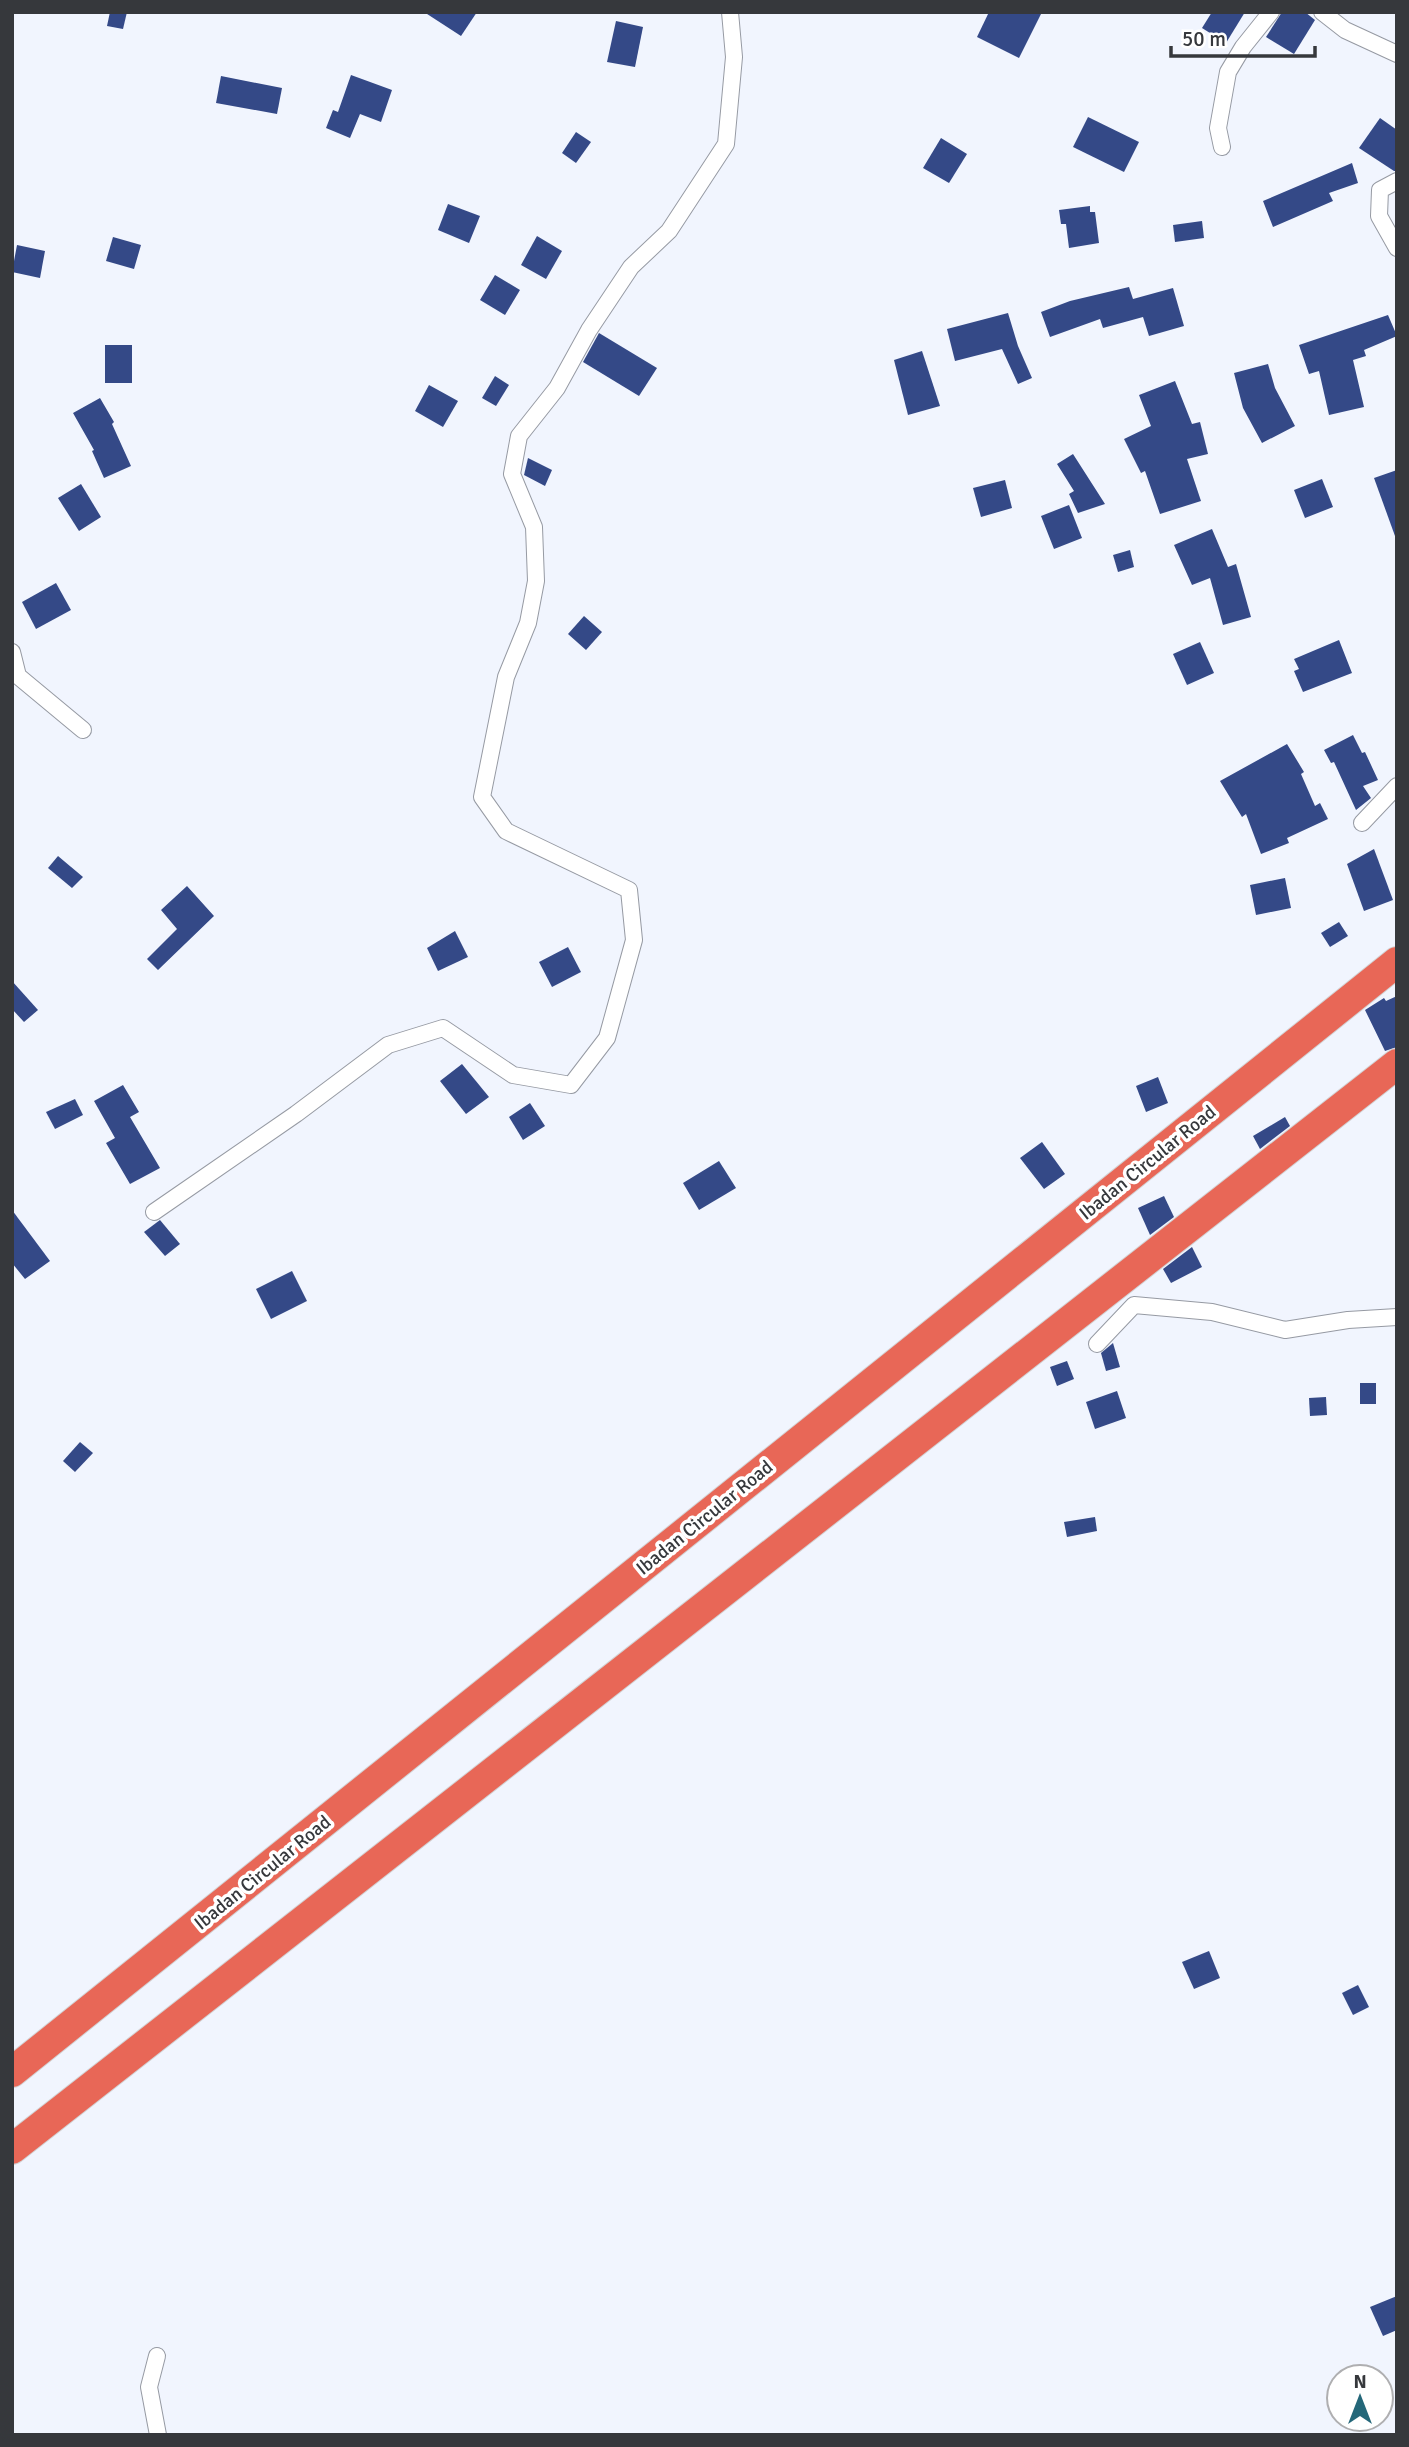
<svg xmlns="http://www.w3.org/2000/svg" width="1409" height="2447" viewBox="0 0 1409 2447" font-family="Signika,sans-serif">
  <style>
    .building { fill: #344987 }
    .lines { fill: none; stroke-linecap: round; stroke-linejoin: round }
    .street-casing { stroke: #969aa3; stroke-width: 18 }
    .highway-casing { stroke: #d3d3d4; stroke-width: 32 }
    .street { stroke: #fff; stroke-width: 16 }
    .highway { stroke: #e86757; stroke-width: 30 }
    .labels { text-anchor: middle; stroke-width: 7; stroke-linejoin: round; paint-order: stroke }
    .street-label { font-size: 19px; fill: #36383c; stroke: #fff }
  </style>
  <rect width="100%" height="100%" fill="#f1f5fe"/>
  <g class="building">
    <polygon points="110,12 127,12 123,29 107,26"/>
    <polygon points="424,12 477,12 461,36"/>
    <polygon points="989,12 1042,12 1019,58 977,37"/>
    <polygon points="1212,12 1245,12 1226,43 1202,28"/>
    <polygon points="1282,12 1305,12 1315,20 1294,54 1266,37"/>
    <polygon points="616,21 643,27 635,67 607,62"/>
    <polygon points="351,75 392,90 381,122 360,114 350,138 326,128 333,110 338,112"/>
    <polygon points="221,76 282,88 277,114 216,103"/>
    <polygon points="1088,117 1139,142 1124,172 1073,147"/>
    <polygon points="1380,118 1397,130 1397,171 1394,171 1359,148"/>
    <polygon points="576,132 591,142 576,163 562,153"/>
    <polygon points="941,138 967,154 949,183 923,168"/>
    <polygon points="1352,163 1358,183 1329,193 1333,201 1273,227 1263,201"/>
    <polygon points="448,204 480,216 469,243 438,230"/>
    <polygon points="1090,206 1090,212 1095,212 1099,243 1069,248 1066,224 1061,224 1059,210"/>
    <polygon points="1202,221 1204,238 1175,242 1173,225"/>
    <polygon points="537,236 562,251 546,279 521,265"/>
    <polygon points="113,237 141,245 134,269 106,261"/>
    <polygon points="17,245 45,251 40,278 12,272"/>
    <polygon points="495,275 520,290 505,315 480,300"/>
    <polygon points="1129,287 1133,299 1173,288 1184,326 1149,336 1143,317 1103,328 1100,319 1050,337 1041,312 1070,301"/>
    <polygon points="1008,313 1018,346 1032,378 1018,384 1002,349 955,361 947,329"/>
    <polygon points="1388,315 1397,336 1364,350 1366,356 1353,360 1364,407 1329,415 1319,371 1309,374 1299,345"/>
    <polygon points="599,333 657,368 639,396 583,362"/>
    <rect x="105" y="345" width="27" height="38"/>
    <polygon points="922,351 940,406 908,415 894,360"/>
    <polygon points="1268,364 1275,388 1295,426 1262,443 1243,408 1234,373"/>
    <polygon points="495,376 509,385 496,406 482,398"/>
    <polygon points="1175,381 1192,424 1200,422 1208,454 1187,459 1201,501 1160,514 1145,471 1141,473 1124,439 1151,426 1139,395"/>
    <polygon points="429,385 458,401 443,427 415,411"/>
    <polygon points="100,398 114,422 112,424 131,466 104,478 92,451 94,450 73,413"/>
    <polygon points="1073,454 1105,504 1078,513 1069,494 1074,491 1057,464"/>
    <polygon points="528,458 552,470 545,486 524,475"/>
    <polygon points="1397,470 1397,535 1395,536 1374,478"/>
    <polygon points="1322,479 1333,507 1305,518 1294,490"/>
    <polygon points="1005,480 1012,508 981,517 973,488"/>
    <polygon points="81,484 101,517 79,531 58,498"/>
    <polygon points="1069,505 1082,538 1054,549 1041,516"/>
    <polygon points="1212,529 1228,567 1236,564 1251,617 1223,625 1210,578 1192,585 1174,545"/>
    <polygon points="1130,550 1134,567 1118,572 1113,555"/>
    <polygon points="56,583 71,610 36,629 22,602"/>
    <polygon points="584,616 602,632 586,650 568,634"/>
    <polygon points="1339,640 1352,673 1303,692 1294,671 1299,669 1294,659"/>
    <polygon points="1200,642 1214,673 1187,685 1173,654"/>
    <polygon points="1353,735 1362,753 1365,752 1378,780 1363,786 1371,798 1356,810 1334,762 1331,763 1324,750"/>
    <polygon points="1287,744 1304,772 1301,774 1315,806 1320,803 1328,819 1287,838 1289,843 1261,854 1246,814 1242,817 1220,781"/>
    <polygon points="1374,849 1393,900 1364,911 1347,864"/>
    <polygon points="58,856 83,877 72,888 48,868"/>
    <polygon points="1285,878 1291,908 1256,915 1250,885"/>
    <polygon points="187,886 214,916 158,970 147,959 177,929 161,910"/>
    <polygon points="1339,922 1348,936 1330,947 1321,933"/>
    <polygon points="455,931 468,957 438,971 427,948"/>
    <polygon points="568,947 581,972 552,987 539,962"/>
    <polygon points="12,981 38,1010 24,1022 12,1009"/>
    <polygon points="1397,996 1397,1047 1385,1051 1365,1010 1384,998 1386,1001"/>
    <polygon points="462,1064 489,1097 466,1114 440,1081"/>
    <polygon points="1158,1077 1168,1103 1146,1112 1136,1086"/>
    <polygon points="123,1085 139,1112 130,1117 160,1168 130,1184 106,1143 115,1138 94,1101"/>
    <polygon points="75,1099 83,1115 55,1129 46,1112"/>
    <polygon points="530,1103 545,1126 523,1140 509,1117"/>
    <polygon points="1285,1117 1290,1126 1260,1149 1253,1136"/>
    <polygon points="1042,1142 1065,1174 1044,1189 1020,1158"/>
    <polygon points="719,1161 736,1188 699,1210 683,1183"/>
    <polygon points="1164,1196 1174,1217 1150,1235 1138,1208"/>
    <polygon points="12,1210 50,1261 25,1279 12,1263"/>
    <polygon points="160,1220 180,1244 165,1256 144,1232"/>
    <polygon points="1192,1247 1202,1267 1171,1283 1163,1269"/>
    <polygon points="292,1271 307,1301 271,1319 256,1289"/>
    <polygon points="1113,1343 1120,1367 1106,1371 1101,1353"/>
    <polygon points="1067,1361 1074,1379 1057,1386 1050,1367"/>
    <rect x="1360" y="1383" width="16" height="21"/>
    <polygon points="1117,1391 1126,1418 1095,1429 1086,1402"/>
    <polygon points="1326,1397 1327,1415 1310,1416 1309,1398"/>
    <polygon points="80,1442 93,1453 75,1472 63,1461"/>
    <polygon points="1095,1517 1097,1531 1067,1537 1064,1522"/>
    <polygon points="1209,1951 1220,1978 1194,1989 1182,1962"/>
    <polygon points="1358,1985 1369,2007 1353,2015 1342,1993"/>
    <polygon points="1397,2296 1397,2330 1383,2336 1370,2307"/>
  </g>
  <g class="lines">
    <defs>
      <g id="street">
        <polyline points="1322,12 1345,30 1397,54"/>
        <polyline points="1222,147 1218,128 1228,72 1243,47 1271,12"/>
        <polyline points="1397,181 1380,190 1379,216 1397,248"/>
        <polyline points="12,652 18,676 83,730"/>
        <polyline points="1362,823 1397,786"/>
        <polyline points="154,1212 296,1114 388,1045 443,1028 513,1075 571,1085 607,1038 634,940 629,890 506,831 482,797 506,677 528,623 536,581 534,527 512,474 519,436 557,388 589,330 631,267 669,231 726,144 734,57 730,12"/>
        <polyline points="1097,1344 1134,1305 1212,1312 1285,1330 1348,1320 1397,1317"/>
        <polyline points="157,2356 149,2387 158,2435"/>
      </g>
      <g id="highway">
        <polyline points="12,2072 1397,962"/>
        <polyline points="12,2149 1397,1064"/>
      </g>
    </defs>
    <use href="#street" class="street-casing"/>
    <use href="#highway" class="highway-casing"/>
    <use href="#street" class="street"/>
    <use href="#highway" class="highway"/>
  </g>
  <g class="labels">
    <g class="street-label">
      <text transform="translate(1147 1162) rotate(-39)" y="7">Ibadan Circular Road</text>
      <text transform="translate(704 1517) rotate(-39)" y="7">Ibadan Circular Road</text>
      <text transform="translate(262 1872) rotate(-39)" y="7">Ibadan Circular Road</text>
    </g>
  </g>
  <rect width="1409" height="2447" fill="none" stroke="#36383c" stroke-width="28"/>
  <g transform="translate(1360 2398)"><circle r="33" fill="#ffffff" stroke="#afafb1" stroke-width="2"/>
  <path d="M0-5L12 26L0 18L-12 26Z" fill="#246779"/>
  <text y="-10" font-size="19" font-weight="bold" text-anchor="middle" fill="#36383c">N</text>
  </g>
  <path d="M1171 46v10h144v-10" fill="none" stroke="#36383c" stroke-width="3.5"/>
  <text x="1182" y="46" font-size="21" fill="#36383c" stroke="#ffffff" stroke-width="5" paint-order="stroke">50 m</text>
</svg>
